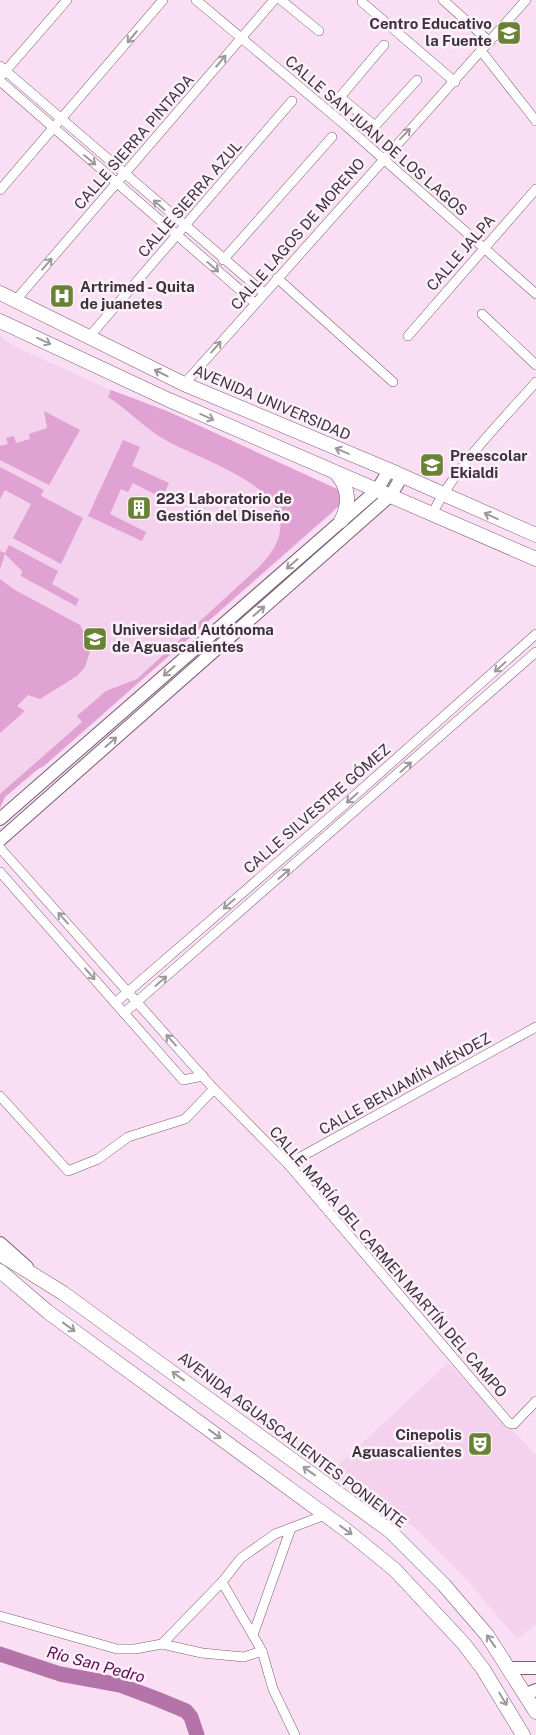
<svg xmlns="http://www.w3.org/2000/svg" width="536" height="1735" viewBox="0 0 536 1735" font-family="'Public Sans',sans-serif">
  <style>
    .built { fill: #f4d1ec }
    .green { fill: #dfa2d3 }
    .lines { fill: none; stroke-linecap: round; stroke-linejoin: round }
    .river { stroke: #b574a9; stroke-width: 15 }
    .street-casing { stroke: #786073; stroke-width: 10 }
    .secondary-casing { stroke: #786073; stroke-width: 14 }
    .primary-casing { stroke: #786073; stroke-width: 15 }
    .street { stroke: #fff; stroke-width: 9 }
    .secondary { stroke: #fff; stroke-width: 12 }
    .primary { stroke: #fff; stroke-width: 14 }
    .oneway { stroke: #9e989c }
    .labels { text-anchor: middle; stroke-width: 5; stroke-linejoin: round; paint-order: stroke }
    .poi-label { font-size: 15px; font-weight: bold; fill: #3d323a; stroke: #fcf1fa; text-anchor: start }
    .street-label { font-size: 15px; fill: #3d323a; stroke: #fcf1fa }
    .water-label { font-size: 16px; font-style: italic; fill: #5c0a53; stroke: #fcf1fa }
  </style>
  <rect width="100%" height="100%" fill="#fadef4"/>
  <g class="built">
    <polygon points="0,336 14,346 108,389 167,411 337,489 334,512 44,766 38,769 5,797 0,808"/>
    <polygon points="448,1363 536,1455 536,1624 517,1639 467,1580 414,1527 330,1473"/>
  </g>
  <g class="green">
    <path d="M111,390L167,411L337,489L341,494L340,505L44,766L38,769L5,797L0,808V794L82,722L77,716L106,691L137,679L258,568C328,498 216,467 169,442C146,430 130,411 108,397Z"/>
    <polygon points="44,411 80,430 49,485 0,460 0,446 8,444 6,438 14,436 16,443 30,439 29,434 47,428"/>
    <polygon points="123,440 140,447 132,466 169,483 162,498 133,483 128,492 121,489 110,514 146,532 142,541 88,516"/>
    <polygon points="0,467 44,490 41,495 43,497 83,518 61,564 13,538 31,504 5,490 0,499"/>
    <polygon points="9,545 58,571 52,584 79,599 76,606 21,576 22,571 5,554 0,569 0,551 5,553"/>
    <polygon points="0,579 15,590 80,625 88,639 91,648 85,667 77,676 40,699 28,695 17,706 25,711 0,733"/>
  </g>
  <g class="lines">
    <polyline class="river" points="0,1654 60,1674 120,1685 157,1699 186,1711 191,1717 197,1735"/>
    <defs>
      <g id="street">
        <polyline points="196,0 345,125 536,294"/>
        <polyline points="281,0 319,31"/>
        <polyline points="443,0 490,42"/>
        <polyline points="362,2 455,82"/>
        <polyline points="384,45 340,97 375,126 417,80"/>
        <polyline points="482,52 536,121"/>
        <polyline points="0,66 264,293"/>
        <polyline points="2,75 67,0"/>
        <polyline points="0,81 255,303"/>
        <polyline points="0,190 163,0"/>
        <polyline points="223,260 332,137"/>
        <polyline points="277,278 393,382"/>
        <polyline points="15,301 274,0"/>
        <polyline points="482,314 536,365"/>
        <polyline points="408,336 536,189"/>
        <polyline points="89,337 292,101"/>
        <polyline points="184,384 526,0"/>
        <path d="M432,514C457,465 499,424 536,382"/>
        <polyline points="0,848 214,1089 288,1164 509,1423 514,1424 536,1401"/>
        <polyline points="0,872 183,1080 203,1076"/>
        <polyline points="115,1003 344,805 536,634"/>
        <polyline points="124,1013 536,652"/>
        <polyline points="0,1096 68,1171 98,1159 128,1137 185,1119 214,1089"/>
        <polyline points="288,1164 536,1027"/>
        <polyline points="0,1616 117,1649 135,1649 162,1644 202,1653 244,1657 262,1651"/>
        <polyline points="253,1635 291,1528"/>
        <polyline points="162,1644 222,1582"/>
        <polyline points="295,1735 273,1689 262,1651 222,1582 241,1558 275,1534 325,1515"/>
      </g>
      <g id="secondary">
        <polyline points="0,819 377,490 389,470"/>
        <polyline points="0,840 391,495 402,476"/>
        <polyline points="0,1243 27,1267"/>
        <polyline points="509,1668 536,1668"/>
        <polyline points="526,1694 536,1690"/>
      </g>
      <g id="primary">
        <polyline points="0,293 184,384 389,470 536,535"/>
        <polyline points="0,321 169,400 536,559"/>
        <path d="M337,474C349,488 350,504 341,521"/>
        <polyline points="0,1254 63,1293 390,1531 444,1585 487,1635 536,1712"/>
        <polyline points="0,1271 48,1312 346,1530 395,1570 464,1644 483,1669 523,1735"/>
      </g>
    </defs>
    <use href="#street" class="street-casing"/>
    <use href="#secondary" class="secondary-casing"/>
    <use href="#primary" class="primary-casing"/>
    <use href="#street" class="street"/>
    <use href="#secondary" class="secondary"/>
    <use href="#primary" class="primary"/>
  </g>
  <defs><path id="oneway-shaft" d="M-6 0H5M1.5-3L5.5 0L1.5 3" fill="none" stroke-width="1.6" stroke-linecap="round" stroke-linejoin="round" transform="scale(1.25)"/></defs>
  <g class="oneway">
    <use href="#oneway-shaft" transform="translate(132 37) rotate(130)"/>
    <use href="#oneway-shaft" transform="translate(221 61) rotate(-50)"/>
    <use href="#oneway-shaft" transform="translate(405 134) rotate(-46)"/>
    <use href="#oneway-shaft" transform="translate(90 160) rotate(40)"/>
    <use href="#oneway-shaft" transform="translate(159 205) rotate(-139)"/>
    <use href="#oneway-shaft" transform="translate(47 264) rotate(-49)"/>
    <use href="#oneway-shaft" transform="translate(213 267) rotate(41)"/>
    <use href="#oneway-shaft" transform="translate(44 341) rotate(25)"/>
    <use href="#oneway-shaft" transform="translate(216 347) rotate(-49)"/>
    <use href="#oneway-shaft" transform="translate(161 373) rotate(-154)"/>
    <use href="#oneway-shaft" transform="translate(207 417) rotate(24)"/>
    <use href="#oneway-shaft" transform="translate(342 451) rotate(-157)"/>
    <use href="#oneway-shaft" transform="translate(491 516) rotate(-156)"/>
    <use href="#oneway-shaft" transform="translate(292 564) rotate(139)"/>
    <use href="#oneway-shaft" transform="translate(259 611) rotate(-41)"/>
    <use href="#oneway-shaft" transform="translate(500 667) rotate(138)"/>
    <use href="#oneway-shaft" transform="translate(169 671) rotate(139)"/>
    <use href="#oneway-shaft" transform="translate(111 742) rotate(-41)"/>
    <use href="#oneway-shaft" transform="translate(406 767) rotate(-42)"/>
    <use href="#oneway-shaft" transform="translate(352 798) rotate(138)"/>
    <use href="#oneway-shaft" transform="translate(284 874) rotate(-41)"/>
    <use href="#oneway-shaft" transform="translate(229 904) rotate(139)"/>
    <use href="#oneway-shaft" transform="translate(63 918) rotate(-132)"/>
    <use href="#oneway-shaft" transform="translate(90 974) rotate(49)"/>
    <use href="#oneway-shaft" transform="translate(161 981) rotate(-41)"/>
    <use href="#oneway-shaft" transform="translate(171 1040) rotate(-132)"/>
    <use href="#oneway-shaft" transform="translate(69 1327) rotate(36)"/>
    <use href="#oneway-shaft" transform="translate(178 1376) rotate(-144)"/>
    <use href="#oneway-shaft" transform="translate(215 1434) rotate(36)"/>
    <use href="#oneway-shaft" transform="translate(309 1471) rotate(-144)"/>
    <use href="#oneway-shaft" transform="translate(346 1530) rotate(36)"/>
    <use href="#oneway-shaft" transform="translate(491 1641) rotate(-125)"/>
    <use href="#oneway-shaft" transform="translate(503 1699) rotate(59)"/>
  </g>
  <defs>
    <symbol id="school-square" viewBox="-11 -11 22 22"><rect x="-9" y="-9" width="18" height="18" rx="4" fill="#6a8234" stroke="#fcf1fa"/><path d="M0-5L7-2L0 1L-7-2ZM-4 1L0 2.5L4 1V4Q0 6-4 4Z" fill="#fff"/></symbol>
    <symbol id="hospital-square" viewBox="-11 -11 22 22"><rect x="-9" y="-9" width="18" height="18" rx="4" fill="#6a8234" stroke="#fcf1fa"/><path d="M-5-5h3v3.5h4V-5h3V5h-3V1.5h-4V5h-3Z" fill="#fff"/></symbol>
    <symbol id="building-square" viewBox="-11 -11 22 22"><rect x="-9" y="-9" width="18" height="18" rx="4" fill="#6a8234" stroke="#fcf1fa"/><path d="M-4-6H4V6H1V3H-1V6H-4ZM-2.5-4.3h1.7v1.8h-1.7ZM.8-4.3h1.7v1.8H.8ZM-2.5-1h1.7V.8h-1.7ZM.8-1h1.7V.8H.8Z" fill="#fff"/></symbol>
    <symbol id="university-square" viewBox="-11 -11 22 22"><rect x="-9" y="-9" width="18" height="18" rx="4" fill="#6a8234" stroke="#fcf1fa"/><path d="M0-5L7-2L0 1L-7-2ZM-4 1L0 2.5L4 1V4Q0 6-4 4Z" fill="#fff"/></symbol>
    <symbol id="theatre-square" viewBox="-11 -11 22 22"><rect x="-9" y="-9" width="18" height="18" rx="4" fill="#6a8234" stroke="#fcf1fa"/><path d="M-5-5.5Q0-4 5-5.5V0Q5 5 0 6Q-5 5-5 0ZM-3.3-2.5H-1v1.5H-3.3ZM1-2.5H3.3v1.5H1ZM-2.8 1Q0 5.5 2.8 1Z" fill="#fff"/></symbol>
  </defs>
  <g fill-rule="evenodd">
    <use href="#school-square" x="495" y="19" width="28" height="28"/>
    <use href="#hospital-square" x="48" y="282" width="28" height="28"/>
    <use href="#school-square" x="418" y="451" width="28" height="28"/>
    <use href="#building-square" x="125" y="494" width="28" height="28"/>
    <use href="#university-square" x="81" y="625" width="28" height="28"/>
    <use href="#theatre-square" x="466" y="1430" width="28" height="28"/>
  </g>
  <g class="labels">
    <g class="poi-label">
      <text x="492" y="29" text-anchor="end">Centro Educativo<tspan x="492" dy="17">la Fuente</tspan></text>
      <text x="80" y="292">Artrimed - Quita<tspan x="80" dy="17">de juanetes</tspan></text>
      <text x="450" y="461">Preescolar<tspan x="450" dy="17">Ekialdi</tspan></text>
      <text x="156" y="504">223 Laboratorio de<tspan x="156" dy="17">Gestión del Diseño</tspan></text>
      <text x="112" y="635">Universidad Autónoma<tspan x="112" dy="17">de Aguascalientes</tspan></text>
      <text x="462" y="1440" text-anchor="end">Cinepolis<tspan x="462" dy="17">Aguascalientes</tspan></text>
    </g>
    <g class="street-label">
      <text transform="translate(376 136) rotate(41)" y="5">CALLE SAN JUAN DE LOS LAGOS</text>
      <text transform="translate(134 142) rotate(-49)" y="5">CALLE SIERRA PINTADA</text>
      <text transform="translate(190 199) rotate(-49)" y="5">CALLE SIERRA AZUL</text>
      <text transform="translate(298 234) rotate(-49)" y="5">CALLE LAGOS DE MORENO</text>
      <text transform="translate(461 253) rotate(-49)" y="5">CALLE JALPA</text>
      <text transform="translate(272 403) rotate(23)" y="5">AVENIDA UNIVERSIDAD</text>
      <text transform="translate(317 809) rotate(-41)" y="5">CALLE SILVESTRE GÓMEZ</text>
      <text transform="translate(405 1084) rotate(-29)" y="5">CALLE BENJAMÍN MÉNDEZ</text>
      <text transform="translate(388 1262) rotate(49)" y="5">CALLE MARÍA DEL CARMEN MARTÍN DEL CAMPO</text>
      <text transform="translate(292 1440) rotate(37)" y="5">AVENIDA AGUASCALIENTES PONIENTE</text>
    </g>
    <g class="water-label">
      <text transform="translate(96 1664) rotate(15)" y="6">Río San Pedro</text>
    </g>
  </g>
</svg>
